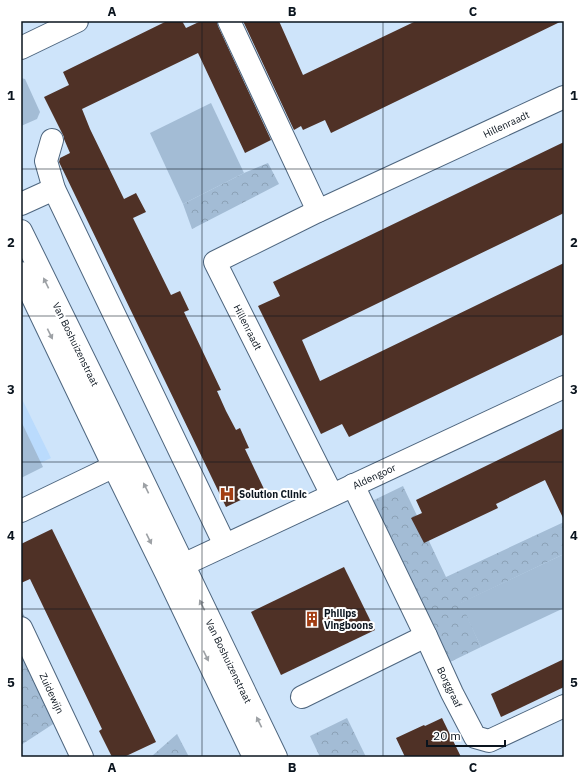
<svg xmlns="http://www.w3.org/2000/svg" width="585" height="778" viewBox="0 0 585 778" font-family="'IBM Plex Sans',sans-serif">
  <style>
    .built { fill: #badbfd }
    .green { fill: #a3bcd5 }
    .forest { fill: url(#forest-crowns) }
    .building { fill: #4f3126 }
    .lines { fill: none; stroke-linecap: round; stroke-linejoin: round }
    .minor-casing { stroke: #4e667f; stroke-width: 24 }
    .minor { stroke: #fff; stroke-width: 22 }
    .oneway { fill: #9da1a5 }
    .grid { fill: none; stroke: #0a141e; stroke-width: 1; stroke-opacity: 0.55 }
    .labels { text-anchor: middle; stroke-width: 4; stroke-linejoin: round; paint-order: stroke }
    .street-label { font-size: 10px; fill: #0a141e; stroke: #fff }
    .poi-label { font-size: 10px; font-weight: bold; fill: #0a141e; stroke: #fff; text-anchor: start }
    .neatline { fill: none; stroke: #0a141e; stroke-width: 1.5 }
    .grid-label { font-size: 13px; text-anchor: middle; font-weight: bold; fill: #0a141e }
  </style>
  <defs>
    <pattern id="forest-crowns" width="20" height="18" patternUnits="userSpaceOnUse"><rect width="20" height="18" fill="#a3bcd5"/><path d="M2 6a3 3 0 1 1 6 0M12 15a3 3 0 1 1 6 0" fill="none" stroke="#8ba1b6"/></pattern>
  </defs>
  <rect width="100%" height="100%" fill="#cee4fa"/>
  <polygon class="built" points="21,397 51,458 21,472"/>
  <g class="green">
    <polygon points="21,78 25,79 40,112 37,119 21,126"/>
    <polygon points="211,103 244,173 183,204 150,133"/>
    <polygon points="21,421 43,467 21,478"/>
    <polygon points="564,554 564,608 481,647 460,603"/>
  </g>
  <g class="forest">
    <polygon points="268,163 279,184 192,229 183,204 244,173"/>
    <polygon points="403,486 446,577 564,522 564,554 461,603 481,647 448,663 372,501"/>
    <polygon points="21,609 70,713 21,745"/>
    <polygon points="347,718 366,757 320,757 310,736"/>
    <polygon points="177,734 189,757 153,757 152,756"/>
  </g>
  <g class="building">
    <polygon points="167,21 182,21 186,28 201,21 217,21 218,26 271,140 245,153 198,53 82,109 90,129 124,199 136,193 146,212 133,218 171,295 180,291 189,310 184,312 221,390 217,391 226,411 236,430 240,428 249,448 245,449 264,489 226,507 59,162 60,158 70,153 64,139 64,137 44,97 69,85 63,72"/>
    <polygon points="243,21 279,21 303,75 416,21 562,21 331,133 325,120 303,130 301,126 294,130"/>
    <polygon points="564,142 564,213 302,340 320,381 564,263 564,334 349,437 342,424 321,434 258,306 280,296 273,282"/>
    <polygon points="564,428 564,520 545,480 496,504 498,508 424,543 411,518 422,513 416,500"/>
    <polygon points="52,529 156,742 124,757 112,757 99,731 102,729 30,579 21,583 21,544"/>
    <polygon points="344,567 375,630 281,675 251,612"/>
    <polygon points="564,659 564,687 501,717 491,694"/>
    <polygon points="442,718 461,757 405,757 396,738 424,725 425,726"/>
  </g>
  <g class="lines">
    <defs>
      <g id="minor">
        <polyline points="229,21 318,211"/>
        <polyline points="21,48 77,21"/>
        <polyline points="52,140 46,161 54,189 225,545"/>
        <polyline points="21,204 54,189"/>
        <polyline points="21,231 106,404 276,757"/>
        <polyline points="21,273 114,467 166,573 254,757"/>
        <polyline points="353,485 426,636 452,693 475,737 489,741 564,706"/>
        <polyline points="332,495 215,262 318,211 564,97"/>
        <polyline points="21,511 127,460"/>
        <polyline points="170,571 564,387"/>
        <polyline points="21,628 82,757 81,757"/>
        <polyline points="302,697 426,636"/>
      </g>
    </defs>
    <use href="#minor" class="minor-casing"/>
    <use href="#minor" class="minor"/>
  </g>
  <defs><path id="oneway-solid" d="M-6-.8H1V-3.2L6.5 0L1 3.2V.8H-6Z"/></defs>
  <g class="oneway">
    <use href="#oneway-solid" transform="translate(46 283) rotate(-116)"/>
    <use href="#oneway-solid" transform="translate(50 334) rotate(64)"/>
    <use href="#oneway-solid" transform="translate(146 488) rotate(-116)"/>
    <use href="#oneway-solid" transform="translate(149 539) rotate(64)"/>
    <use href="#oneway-solid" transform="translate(202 605) rotate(-116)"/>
    <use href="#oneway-solid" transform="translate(206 656) rotate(64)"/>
    <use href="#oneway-solid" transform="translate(259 722) rotate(-116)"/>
  </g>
  <path class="grid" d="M202,21V757M383,21V757M21,169H564M21,316H564M21,462H564M21,609H564"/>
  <defs>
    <symbol id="hospital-bare" viewBox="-9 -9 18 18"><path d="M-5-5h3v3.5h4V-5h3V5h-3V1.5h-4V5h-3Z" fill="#a23d12" stroke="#fff" stroke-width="2.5" paint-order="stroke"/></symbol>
    <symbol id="building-bare" viewBox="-9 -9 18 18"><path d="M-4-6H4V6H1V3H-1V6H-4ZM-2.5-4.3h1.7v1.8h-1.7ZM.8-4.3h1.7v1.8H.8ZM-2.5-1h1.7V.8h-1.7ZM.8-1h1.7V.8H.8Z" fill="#a23d12" stroke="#fff" stroke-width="2.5" paint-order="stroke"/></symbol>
  </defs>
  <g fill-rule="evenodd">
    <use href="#hospital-bare" x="216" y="483" width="22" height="22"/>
    <use href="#building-bare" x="301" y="608" width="22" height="22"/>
  </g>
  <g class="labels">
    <g class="street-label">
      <text transform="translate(506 124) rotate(-25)" y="4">Hillenraadt</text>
      <text transform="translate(248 327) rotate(63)" y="4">Hillenraadt</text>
      <text transform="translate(76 344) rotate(64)" y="4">Van Boshuizenstraat</text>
      <text transform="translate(374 476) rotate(-25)" y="4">Aldengoor</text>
      <text transform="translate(229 661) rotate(64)" y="4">Van Boshuizenstraat</text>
      <text transform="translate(450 687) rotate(64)" y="4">Borggraaf</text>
      <text transform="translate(52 693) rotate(65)" y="4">Zuidewijn</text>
    </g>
    <g class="poi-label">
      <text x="239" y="498">Solution Clinic</text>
      <text x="324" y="617">Philips<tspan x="324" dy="12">Vingboons</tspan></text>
    </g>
  </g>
  <rect width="585" height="778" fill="none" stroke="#ffffff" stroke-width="44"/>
  <path d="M427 740v6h78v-6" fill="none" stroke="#0a141e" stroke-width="2"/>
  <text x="433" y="740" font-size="12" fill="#0a141e" stroke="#ffffff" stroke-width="3" paint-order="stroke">20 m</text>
  <rect x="22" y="22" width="541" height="734" class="neatline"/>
  <g class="grid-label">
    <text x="112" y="16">A</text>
    <text x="292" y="16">B</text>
    <text x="473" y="16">C</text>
    <text x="11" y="100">1</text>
    <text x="574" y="100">1</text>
    <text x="11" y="247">2</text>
    <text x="574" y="247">2</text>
    <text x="11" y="394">3</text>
    <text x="574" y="394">3</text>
    <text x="11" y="540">4</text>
    <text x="574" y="540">4</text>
    <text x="11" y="687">5</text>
    <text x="574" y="687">5</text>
    <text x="112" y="772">A</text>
    <text x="292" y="772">B</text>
    <text x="473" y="772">C</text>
  </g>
</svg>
